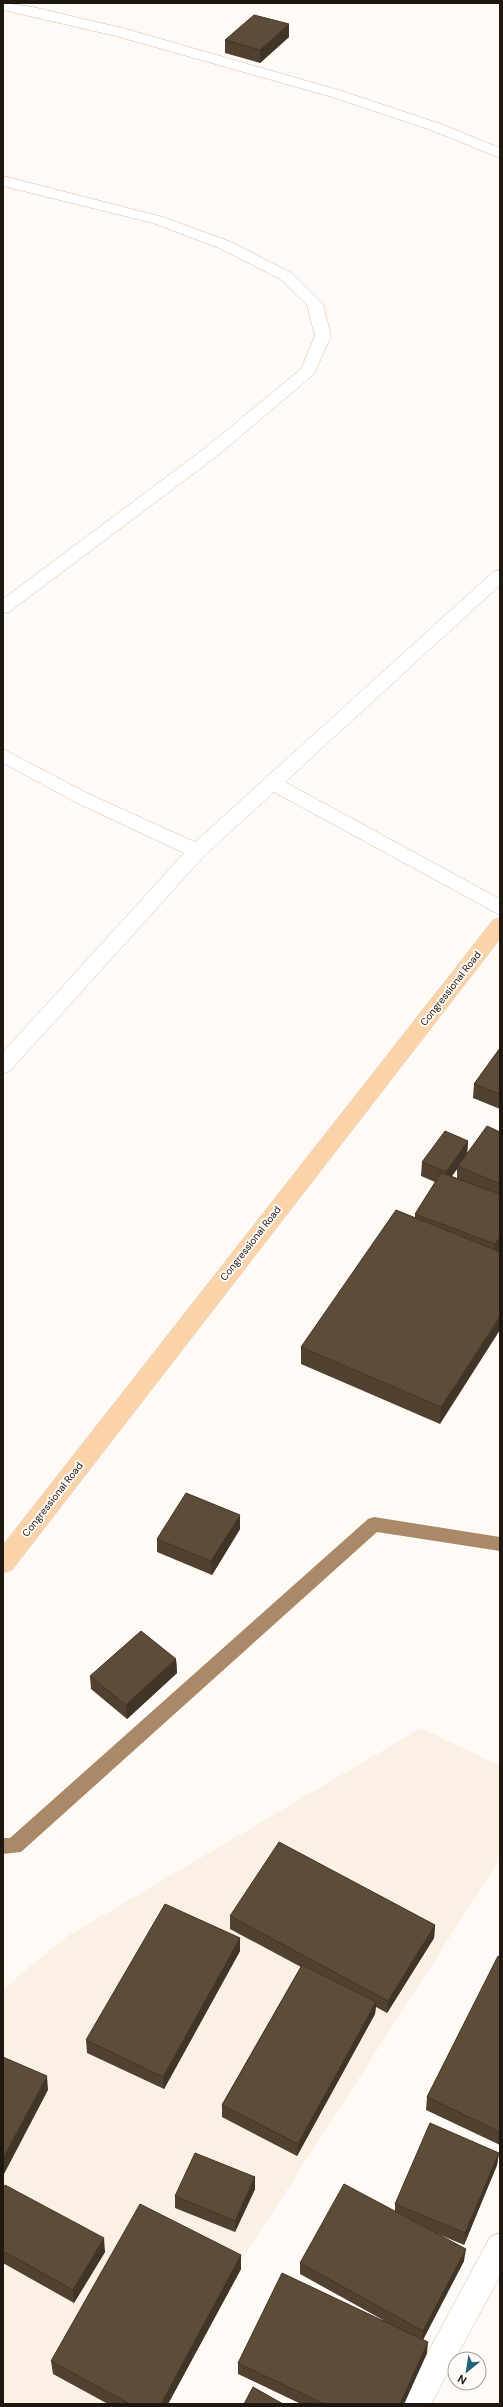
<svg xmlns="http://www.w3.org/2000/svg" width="503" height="2407" viewBox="0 0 503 2407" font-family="'DM Sans',sans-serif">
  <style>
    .built { fill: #fbf0e4 }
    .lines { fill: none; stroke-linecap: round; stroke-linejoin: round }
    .stream { fill: #a98967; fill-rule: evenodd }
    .minor-casing { stroke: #d1bca6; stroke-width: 1 }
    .major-casing { stroke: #d7d5d4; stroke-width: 1 }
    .minor { fill: #fff; fill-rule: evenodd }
    .major { fill: #fad4a8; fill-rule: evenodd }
    .wall { fill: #504130; fill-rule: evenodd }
    .shaded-wall { fill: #413527 }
    .building { fill: #5d4c38; stroke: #413527 }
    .labels { text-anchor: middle; stroke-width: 4; stroke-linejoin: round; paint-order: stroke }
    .street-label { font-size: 10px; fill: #1f1810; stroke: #fffaf6 }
  </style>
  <rect width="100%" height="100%" fill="#fffaf6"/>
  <polygon class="built" points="421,1728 500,1766 500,1859 149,2404 3,2404 3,1989 66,1937"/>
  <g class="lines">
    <polygon class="stream" points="374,1517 500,1537 500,1551 377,1532 21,1852 3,1854 3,1838 10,1838 368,1519"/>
    <defs>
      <g id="minor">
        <polygon points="3,3 33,7 126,29 342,91 441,124 500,148 500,158 431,130 332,97 116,36 3,10"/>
        <polygon points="3,176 163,217 231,242 292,273 323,304 331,336 314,374 217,456 9,612 3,613 3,599 205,448 301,369 315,336 307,305 280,279 219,248 153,223 3,186"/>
        <polygon points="500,570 500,585 285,782 500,899 500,915 274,792 204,856 10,1071 3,1074 3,1052 184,853 77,803 3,763 3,749 91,795 195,842 494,571"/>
        <polygon points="500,2233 500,2276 431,2404 400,2404 490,2237"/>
      </g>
      <polygon id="major" points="500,918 500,939 12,1570 3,1573 3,1545 493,920"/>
    </defs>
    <use href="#minor" class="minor-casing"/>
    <use href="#major" class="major-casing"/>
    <use href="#minor" class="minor"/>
    <use href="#major" class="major"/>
  </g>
  <g class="wall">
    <polygon points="289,24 289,37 260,63 225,53 225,40"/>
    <polygon points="500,1048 500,1109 473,1098 474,1084"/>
    <path d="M500,1132V1249L499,1251L440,1424L301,1364V1347L415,1218V1214L435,1182L421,1176L422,1162L468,1141L467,1153ZM457,1169V1178L452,1176Z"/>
    <polygon points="240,1529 212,1575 157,1552 157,1539"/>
    <polygon points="176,1659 177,1673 127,1719 91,1689 90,1676"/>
    <polygon points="230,1916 435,1925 434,1938 387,2013 376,2007 375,2014 297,2156 222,2117 222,2105 301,1967 230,1929"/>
    <polygon points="240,1938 240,1951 164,2089 87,2053 86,2040"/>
    <polygon points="500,1957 500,2145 426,2110 427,2097"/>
    <polygon points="499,2153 497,2165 464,2245 438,2234 464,2261 423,2339 427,2353 404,2404 301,2404 238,2374 238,2363 383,2320 300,2274 300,2263 395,2211 395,2204"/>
    <polygon points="255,2177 255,2189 235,2232 175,2208 175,2196"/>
    <polygon points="3,2189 105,2252 74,2303 3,2263"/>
    <polygon points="241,2255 241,2269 168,2404 108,2404 53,2374 51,2361"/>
  </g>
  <g class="shaded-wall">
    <polygon points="289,24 289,37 260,63 260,50"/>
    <polygon points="468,1141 467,1155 458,1166 457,1169 445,1186 446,1172"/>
    <polygon points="500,1237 500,1249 494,1259 495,1244"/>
    <polygon points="500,1316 500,1330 440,1424 441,1407"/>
    <polygon points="240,1515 240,1529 212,1575 211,1561"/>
    <polygon points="176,1659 177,1673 127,1719 126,1705"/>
    <polygon points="435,1925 434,1938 387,2013 388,2001"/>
    <polygon points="240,1938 240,1951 164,2089 163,2077"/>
    <polygon points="376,2002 375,2014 297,2156 298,2144"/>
    <polygon points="47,2076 48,2090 3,2176 3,2158"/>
    <polygon points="499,2153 497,2165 464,2245 465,2233"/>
    <polygon points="255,2177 255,2189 235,2232 235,2221"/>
    <polygon points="104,2238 105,2252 74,2303 73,2290"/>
    <polygon points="466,2249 464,2261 422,2342 423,2331"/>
    <polygon points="241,2255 241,2269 168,2404 161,2404"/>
    <polygon points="428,2342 427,2353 404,2404 400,2404"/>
  </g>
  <g class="building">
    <polygon points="254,15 289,24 260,50 225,40"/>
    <polygon points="500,1048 500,1094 474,1084"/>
    <polygon points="487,1126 500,1132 500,1184 458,1166"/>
    <polygon points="445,1131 468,1141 446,1172 422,1162"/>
    <polygon points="441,1173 500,1194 500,1237 495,1244 415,1214"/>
    <polygon points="396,1210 500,1252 500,1316 441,1407 301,1347"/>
    <polygon points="186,1493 240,1515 211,1561 157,1539"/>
    <polygon points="141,1631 176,1659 126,1705 90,1676"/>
    <polygon points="279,1842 435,1925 388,2001 230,1916"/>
    <polygon points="165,1904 240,1938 163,2077 86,2040"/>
    <polygon points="498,1956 500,1957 500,2132 427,2097"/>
    <polygon points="302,1965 376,2002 298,2144 222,2105"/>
    <polygon points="3,2057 47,2076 3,2158"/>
    <polygon points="430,2123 499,2153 465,2233 395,2204"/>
    <polygon points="195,2153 255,2177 235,2221 175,2196"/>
    <polygon points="344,2184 466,2249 423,2331 300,2263"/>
    <polygon points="5,2185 104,2238 73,2290 3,2251 3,2189"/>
    <polygon points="140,2204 241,2255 161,2404 130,2404 51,2361"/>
    <polygon points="282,2273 428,2342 400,2404 324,2404 238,2363"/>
    <polygon points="253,2387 283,2404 244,2404"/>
  </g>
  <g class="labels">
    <g class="street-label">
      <text transform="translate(450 988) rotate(-52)" y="4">Congressional Road</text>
      <text transform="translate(250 1243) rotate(-52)" y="4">Congressional Road</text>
      <text transform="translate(52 1499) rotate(-52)" y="4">Congressional Road</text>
    </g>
  </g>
  <rect width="503" height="2407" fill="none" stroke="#1f1810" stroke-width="8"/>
  <g transform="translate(467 2371) rotate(210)"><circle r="19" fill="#fffaf6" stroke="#a5a09a"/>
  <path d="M0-3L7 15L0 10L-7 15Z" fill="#1f6375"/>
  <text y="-6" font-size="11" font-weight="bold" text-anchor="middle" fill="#1f1810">N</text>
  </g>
</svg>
